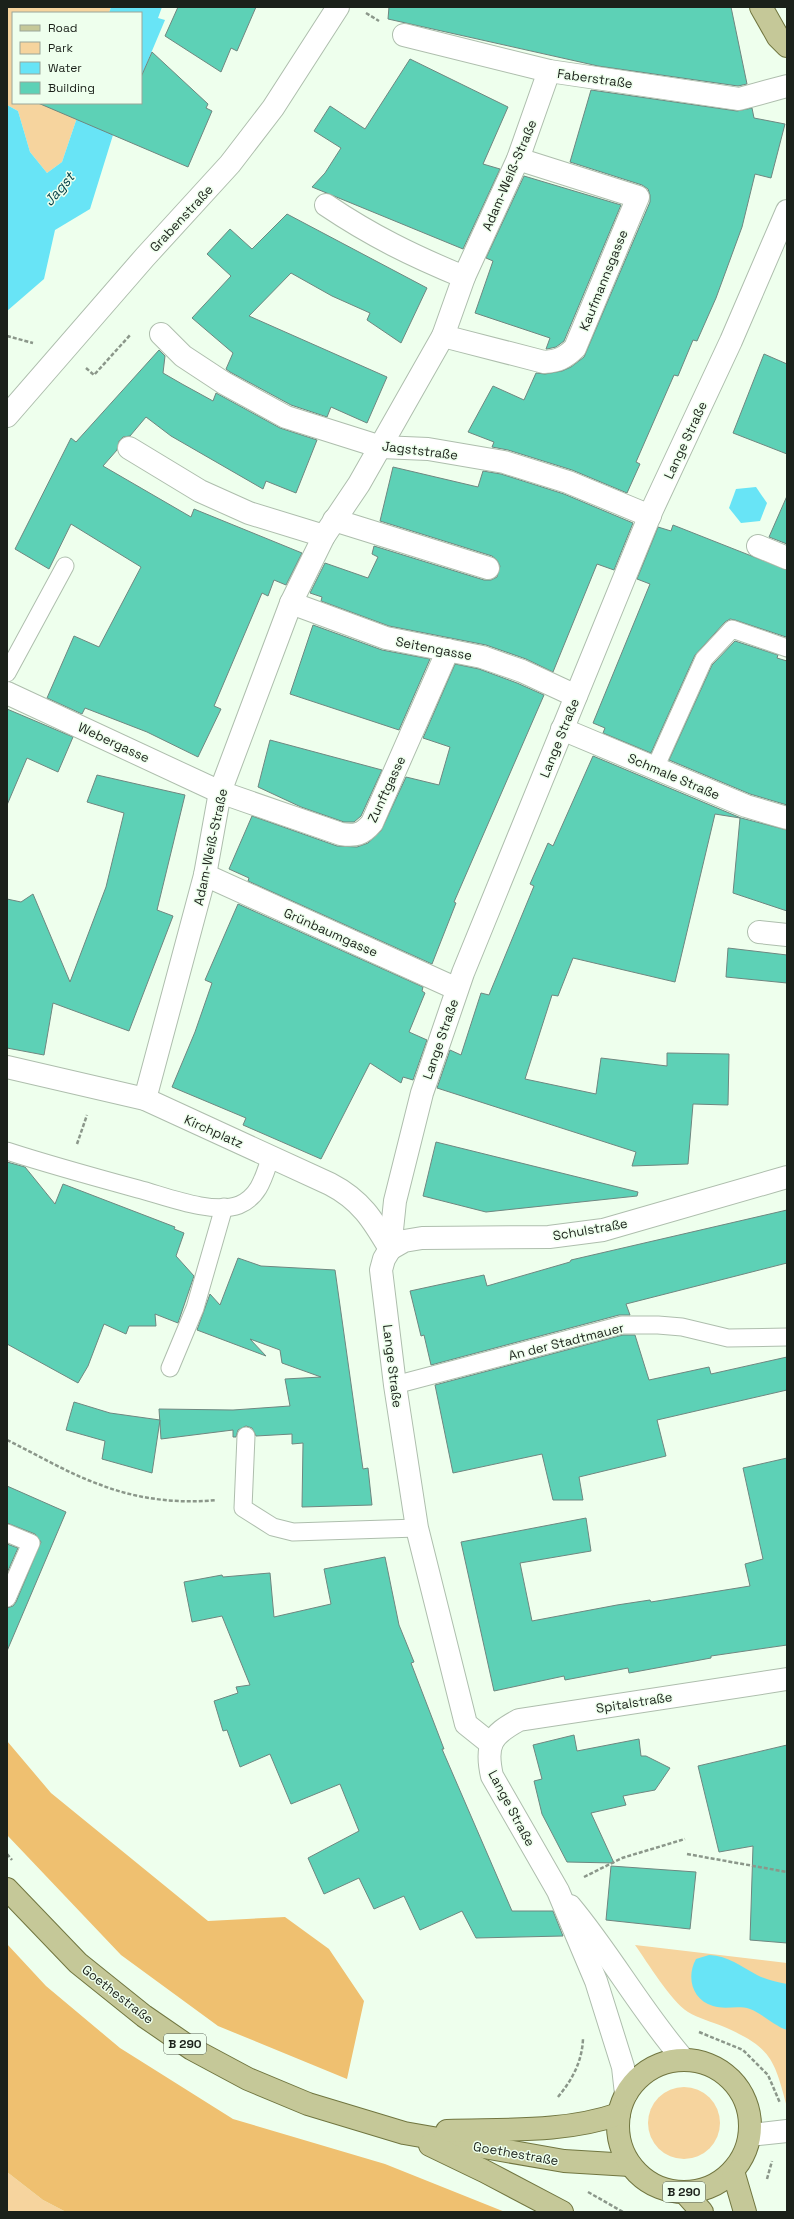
<svg xmlns="http://www.w3.org/2000/svg" width="794" height="2219" viewBox="0 0 794 2219" font-family="'Space Grotesk',sans-serif">
  <style>
    .green { fill: #f6d49e }
    .forest { fill: #efc070 }
    .water { fill: #68e4f6 }
    .building { fill: #5dd1b6; stroke: #6f8780 }
    .lines { fill: none; stroke-linecap: round; stroke-linejoin: round }
    .lane-casing { stroke: #aebead; stroke-width: 19 }
    .street-casing { stroke: #aebead; stroke-width: 24 }
    .primary-casing { stroke: #717640; stroke-width: 24 }
    .path { stroke: #8b978a; stroke-width: 2.5; stroke-dasharray: 4 2; stroke-linecap: butt }
    .lane { stroke: #fff; stroke-width: 17 }
    .street { stroke: #fff; stroke-width: 22 }
    .primary { stroke: #c5c898; stroke-width: 22 }
    .labels { text-anchor: middle; stroke-width: 3; stroke-linejoin: round; paint-order: stroke }
    .shield { fill: #eeffed; stroke: #5a6459; stroke-width: 1 }
    .shield-label { font-size: 12px; font-weight: bold; fill: #1b211a }
    .street-label { font-size: 13px; fill: #1b211a; stroke: #eeffed }
    .water-label { font-size: 14px; font-style: italic; fill: #07434a; stroke: #eeffed }
  </style>
  <rect width="100%" height="100%" fill="#eeffed"/>
  <g class="green">
    <polygon points="7,7 111,7 109,13 13,13 13,103 82,103 62,162 47,173 30,152 18,111 7,105"/>
    <path d="M635,1945L787,1963V2107C774,2058 771,2047 722,2026C712,2022 698,2018 688,2012C670,2000 648,1963 635,1945Z"/>
    <circle cx="684" cy="2123" r="36"/>
    <polygon points="7,2172 43,2200 66,2212 7,2212"/>
  </g>
  <g class="forest">
    <polygon points="7,1741 51,1793 208,1921 285,1917 329,1949 364,2001 347,2079 218,2026 121,1955 7,1835"/>
    <polygon points="7,1944 46,1986 120,2048 233,2119 385,2164 505,2212 66,2212 43,2200 7,2172"/>
  </g>
  <g class="water">
    <polygon points="111,7 162,7 158,18 165,20 141,77 141,13 109,13"/>
    <polygon points="82,103 113,135 90,209 55,230 44,279 7,311 7,105 18,111 30,152 47,173 62,162"/>
    <polygon points="756,487 767,503 760,521 741,523 729,508 736,489"/>
    <path d="M709,1955C729,1956 740,1966 757,1975C767,1980 777,1982 787,1984V2030C773,2025 763,2014 750,2009C738,2005 725,2010 713,2006C692,2000 686,1977 696,1959Z"/>
  </g>
  <g class="building">
    <polygon points="178,7 256,7 237,51 231,48 221,72 165,36"/>
    <polygon points="389,7 731,7 747,84 738,86 598,66 388,19"/>
    <polygon points="152,52 208,104 206,108 212,111 188,167 38,103 141,103 141,77"/>
    <polygon points="410,59 508,107 483,164 500,169 463,249 312,187 325,173 341,148 314,131 330,106 365,129"/>
    <polygon points="591,90 737,111 752,108 754,118 785,124 771,178 755,174 742,227 716,298 697,341 693,340 678,376 674,375 636,462 640,464 627,493 572,470 508,450 492,447 494,442 468,432 493,386 524,400 536,373 545,374 562,371 571,367 584,357 650,202 650,195 648,189 642,185 570,162"/>
    <polygon points="524,176 621,205 564,341 556,347 547,349 546,349 550,338 475,313 493,261 486,258"/>
    <polygon points="287,214 427,288 401,343 367,320 370,313 332,296 291,273 249,316 387,377 367,423 331,407 327,417 291,405 230,372 226,369 233,353 192,318 231,276 207,254 230,229 252,249"/>
    <polygon points="159,350 165,356 163,373 182,384 213,401 216,393 280,428 317,440 296,493 266,481 263,489 171,436 146,417 130,436 123,437 119,441 117,450 103,466 191,517 194,509 302,553 286,585 274,580 268,596 262,593 214,706 221,709 198,757 147,732 85,708 82,714 47,698 74,636 99,647 141,567 71,524 49,569 15,549 71,438 76,442"/>
    <polygon points="764,354 787,364 787,454 733,433"/>
    <polygon points="393,467 478,487 483,471 501,474 564,494 633,523 614,570 597,564 553,672 526,659 486,645 389,626 321,601 322,597 310,593 325,563 368,578 378,557 372,554 374,546 484,580 491,580 497,577 500,566 497,560 492,556 380,521"/>
    <polygon points="787,496 787,544 769,537"/>
    <polygon points="673,525 787,570 787,634 786,637 735,620 730,619 725,622 695,655 651,753 603,733 605,728 593,723 650,584 637,579 658,527 671,531"/>
    <polygon points="313,625 382,650 430,659 399,730 290,694"/>
    <polygon points="735,641 778,655 777,658 787,661 787,805 750,794 669,760 712,665"/>
    <polygon points="455,664 479,669 517,683 544,695 454,902 456,903 432,964 248,881 249,878 229,869 252,816 337,846 357,847 368,843 381,831 406,777 439,785 450,747 423,738"/>
    <polygon points="7,709 73,737 58,772 27,758 7,805"/>
    <polygon points="270,740 382,770 361,816 354,822 344,822 301,807 258,787"/>
    <polygon points="593,756 741,818 787,830 787,911 733,893 740,818 715,814 675,982 573,958 558,996 552,995 525,1079 596,1094 601,1058 667,1066 667,1053 729,1054 728,1105 693,1104 688,1164 632,1166 636,1152 437,1088 450,1050 461,1055 481,993 489,995 534,886 530,884 548,843 553,846"/>
    <polygon points="97,775 185,795 157,910 173,916 129,1031 53,1003 44,1055 7,1048 7,899 21,902 33,894 70,982 106,887 124,813 87,802"/>
    <polygon points="238,904 423,987 422,991 425,993 409,1032 427,1040 413,1080 403,1077 401,1083 370,1063 321,1159 243,1125 246,1118 172,1087 195,1032 212,983 205,980"/>
    <polygon points="728,948 787,955 787,983 726,977"/>
    <polygon points="436,1142 638,1192 637,1196 486,1212 423,1196"/>
    <polygon points="7,1162 25,1167 55,1204 63,1184 175,1227 174,1229 184,1233 176,1256 194,1276 178,1323 155,1314 156,1326 129,1326 126,1334 104,1324 88,1366 78,1383 7,1344"/>
    <polygon points="787,1210 787,1263 626,1304 630,1315 619,1315 431,1365 424,1335 421,1336 410,1291 484,1275 487,1286 570,1262 571,1260"/>
    <polygon points="238,1258 261,1266 335,1270 363,1469 368,1468 372,1505 302,1507 303,1443 292,1444 292,1434 256,1436 252,1428 246,1426 238,1430 236,1437 233,1437 233,1430 161,1439 159,1409 233,1410 290,1406 285,1379 321,1377 282,1363 280,1350 250,1339 266,1356 197,1330 210,1294 220,1305"/>
    <polygon points="623,1335 635,1335 649,1380 709,1367 711,1374 787,1357 787,1390 657,1420 666,1456 579,1477 583,1500 553,1500 542,1454 453,1473 435,1385"/>
    <polygon points="74,1402 110,1413 160,1420 152,1473 102,1459 105,1441 66,1430"/>
    <polygon points="787,1458 787,1645 711,1656 711,1658 629,1673 628,1668 565,1680 564,1676 494,1691 461,1542 586,1518 591,1551 520,1563 532,1621 617,1605 650,1600 651,1602 750,1586 745,1564 763,1559 743,1468"/>
    <polygon points="7,1486 66,1512 7,1651 7,1608 13,1606 16,1602 41,1542 35,1534 7,1523"/>
    <polygon points="7,1544 18,1548 7,1573"/>
    <polygon points="385,1557 399,1625 414,1662 411,1663 444,1749 442,1749 512,1911 553,1911 563,1936 476,1938 462,1911 420,1930 404,1896 374,1909 359,1878 324,1894 308,1858 359,1831 340,1784 291,1804 270,1754 240,1767 227,1730 223,1731 214,1701 238,1693 236,1687 250,1685 222,1616 192,1622 184,1582 222,1575 223,1577 270,1573 274,1617 331,1604 324,1569"/>
    <polygon points="574,1735 577,1751 639,1739 641,1756 646,1756 670,1768 655,1790 623,1796 626,1805 591,1813 614,1863 567,1862 542,1814 534,1781 542,1779 533,1745"/>
    <polygon points="787,1745 787,1943 750,1940 753,1846 719,1852 698,1766"/>
    <polygon points="611,1866 696,1872 690,1929 606,1920"/>
  </g>
  <g class="lines">
    <defs>
      <g id="lane">
        <polyline points="7,673 65,566"/>
        <polyline points="655,768 704,659 732,629 787,648"/>
        <path d="M7,1151C50,1165 94,1177 138,1189C165,1196 212,1215 239,1205C260,1196 264,1176 271,1156"/>
        <polyline points="170,1368 195,1308 224,1207"/>
        <polyline points="395,1385 622,1325 658,1325 682,1327 728,1338 787,1337"/>
        <polyline points="246,1436 243,1508 273,1527 293,1532 417,1528"/>
        <polyline points="7,1533 31,1543 7,1598"/>
      </g>
      <g id="street">
        <polyline points="404,35 549,71 739,99 787,86"/>
        <path d="M326,205C372,236 413,256 464,277"/>
        <polyline points="161,334 183,356 224,383 286,417 381,447 428,449 504,462 568,482 650,516"/>
        <path d="M443,336L544,362C558,361 565,358 575,348L638,197L518,159"/>
        <polyline points="7,416 145,257 230,164 273,108 338,7"/>
        <polyline points="129,448 200,491 249,513 324,536"/>
        <polyline points="334,520 488,568"/>
        <polyline points="758,546 787,558"/>
        <polyline points="291,603 386,638 482,657 522,671 576,696"/>
        <path d="M7,693L220,792L341,834C355,836 362,835 372,823L448,650"/>
        <polyline points="562,729 746,806 787,818"/>
        <polyline points="205,875 457,989"/>
        <polyline points="759,932 787,935"/>
        <path d="M7,1067L145,1099L330,1184C361,1200 373,1220 390,1249"/>
        <polyline points="145,1099 205,875 220,792 291,603 324,536 359,484 443,336 464,277 518,159 549,71"/>
        <polyline points="390,1249 404,1241 422,1238 549,1237 603,1230 787,1177"/>
        <polyline points="491,1744 466,1724 417,1528 395,1385 381,1270 384,1259 390,1249 395,1201 422,1093 463,973 652,510 731,341 787,211"/>
        <path d="M570,1906C611,1955 642,2012 684,2060"/>
        <path d="M626,2094L623,2067L596,1981L558,1891L492,1776C485,1745 491,1735 519,1720L787,1679"/>
        <polyline points="750,2135 787,2131"/>
      </g>
      <g id="primary">
        <polyline points="761,7 778,37 787,46"/>
        <polyline points="7,1889 78,1963 144,2016 192,2049 248,2079 308,2104 404,2133 564,2161 630,2165"/>
        <circle cx="684" cy="2126" r="66"/>
        <path d="M447,2131C504,2129 564,2133 619,2114"/>
        <polyline points="430,2145 484,2171 562,2212"/>
        <polyline points="733,2171 745,2212"/>
        <polyline points="685,2193 702,2212"/>
      </g>
    </defs>
    <use href="#lane" class="lane-casing"/>
    <use href="#street" class="street-casing"/>
    <use href="#primary" class="primary-casing"/>
    <g class="path">
      <polyline points="366,13 379,21"/>
      <polyline points="7,336 33,343"/>
      <polyline points="86,368 94,375 131,334"/>
      <polyline points="77,1144 87,1115"/>
      <path d="M7,1440C38,1455 69,1474 101,1485C137,1499 178,1504 216,1500"/>
      <polyline points="7,1854 12,1860"/>
      <polyline points="687,1854 787,1872"/>
      <polyline points="584,1877 622,1858 685,1839"/>
      <polyline points="699,2032 743,2050 768,2075 780,2103"/>
      <path d="M558,2097C572,2080 582,2062 583,2039"/>
      <polyline points="767,2179 772,2161"/>
      <polyline points="588,2192 623,2212"/>
    </g>
    <use href="#lane" class="lane"/>
    <use href="#street" class="street"/>
    <use href="#primary" class="primary"/>
  </g>
  <g class="labels">
    <g class="shield">
      <rect x="164" y="2034" width="42" height="20" rx="3"/>
      <rect x="663" y="2182" width="42" height="20" rx="3"/>
    </g>
    <g class="shield-label">
      <text x="185" y="2048">B 290</text>
      <text x="684" y="2196">B 290</text>
    </g>
    <g class="street-label">
      <text transform="translate(595 78) rotate(8)" y="5">Faberstraße</text>
      <text transform="translate(509 175) rotate(-67)" y="5">Adam-Weiß-Straße</text>
      <text transform="translate(181 218) rotate(-47)" y="5">Grabenstraße</text>
      <text transform="translate(603 280) rotate(-68)" y="5">Kaufmannsgasse</text>
      <text transform="translate(685 440) rotate(-65)" y="5">Lange Straße</text>
      <text transform="translate(420 450) rotate(7)" y="5">Jagststraße</text>
      <text transform="translate(434 648) rotate(11)" y="5">Seitengasse</text>
      <text transform="translate(559 738) rotate(-68)" y="5">Lange Straße</text>
      <text transform="translate(114 742) rotate(25)" y="5">Webergasse</text>
      <text transform="translate(674 776) rotate(23)" y="5">Schmale Straße</text>
      <text transform="translate(386 789) rotate(-65)" y="5">Zunftgasse</text>
      <text transform="translate(210 847) rotate(-78)" y="5">Adam-Weiß-Straße</text>
      <text transform="translate(331 932) rotate(24)" y="5">Grünbaumgasse</text>
      <text transform="translate(440 1039) rotate(-71)" y="5">Lange Straße</text>
      <text transform="translate(214 1131) rotate(24)" y="5">Kirchplatz</text>
      <text transform="translate(590 1229) rotate(-10)" y="5">Schulstraße</text>
      <text transform="translate(566 1341) rotate(-14)" y="5">An der Stadtmauer</text>
      <text transform="translate(393 1366) rotate(83)" y="5">Lange Straße</text>
      <text transform="translate(634 1702) rotate(-9)" y="5">Spitalstraße</text>
      <text transform="translate(512 1808) rotate(62)" y="5">Lange Straße</text>
      <text transform="translate(118 1994) rotate(38)" y="5">Goethestraße</text>
      <text transform="translate(516 2153) rotate(10)" y="5">Goethestraße</text>
    </g>
    <g class="water-label">
      <text transform="translate(59 189) rotate(-50)" y="5">Jagst</text>
    </g>
  </g>
  <rect width="794" height="2219" fill="none" stroke="#1b211a" stroke-width="16"/>
  <rect x="12" y="12" width="130" height="92" fill="#eeffed" stroke="#9aa699"/>
  <rect x="20" y="25" width="20" height="6" fill="#c5c898" stroke="#9aa699"/>
  <text x="48" y="32" font-size="12" fill="#1b211a">Road</text>
  <rect x="20" y="42" width="20" height="12" fill="#f6d49e" stroke="#9aa699"/>
  <text x="48" y="52" font-size="12" fill="#1b211a">Park</text>
  <rect x="20" y="62" width="20" height="12" fill="#68e4f6" stroke="#9aa699"/>
  <text x="48" y="72" font-size="12" fill="#1b211a">Water</text>
  <rect x="20" y="82" width="20" height="12" fill="#5dd1b6" stroke="#9aa699"/>
  <text x="48" y="92" font-size="12" fill="#1b211a">Building</text>
</svg>
